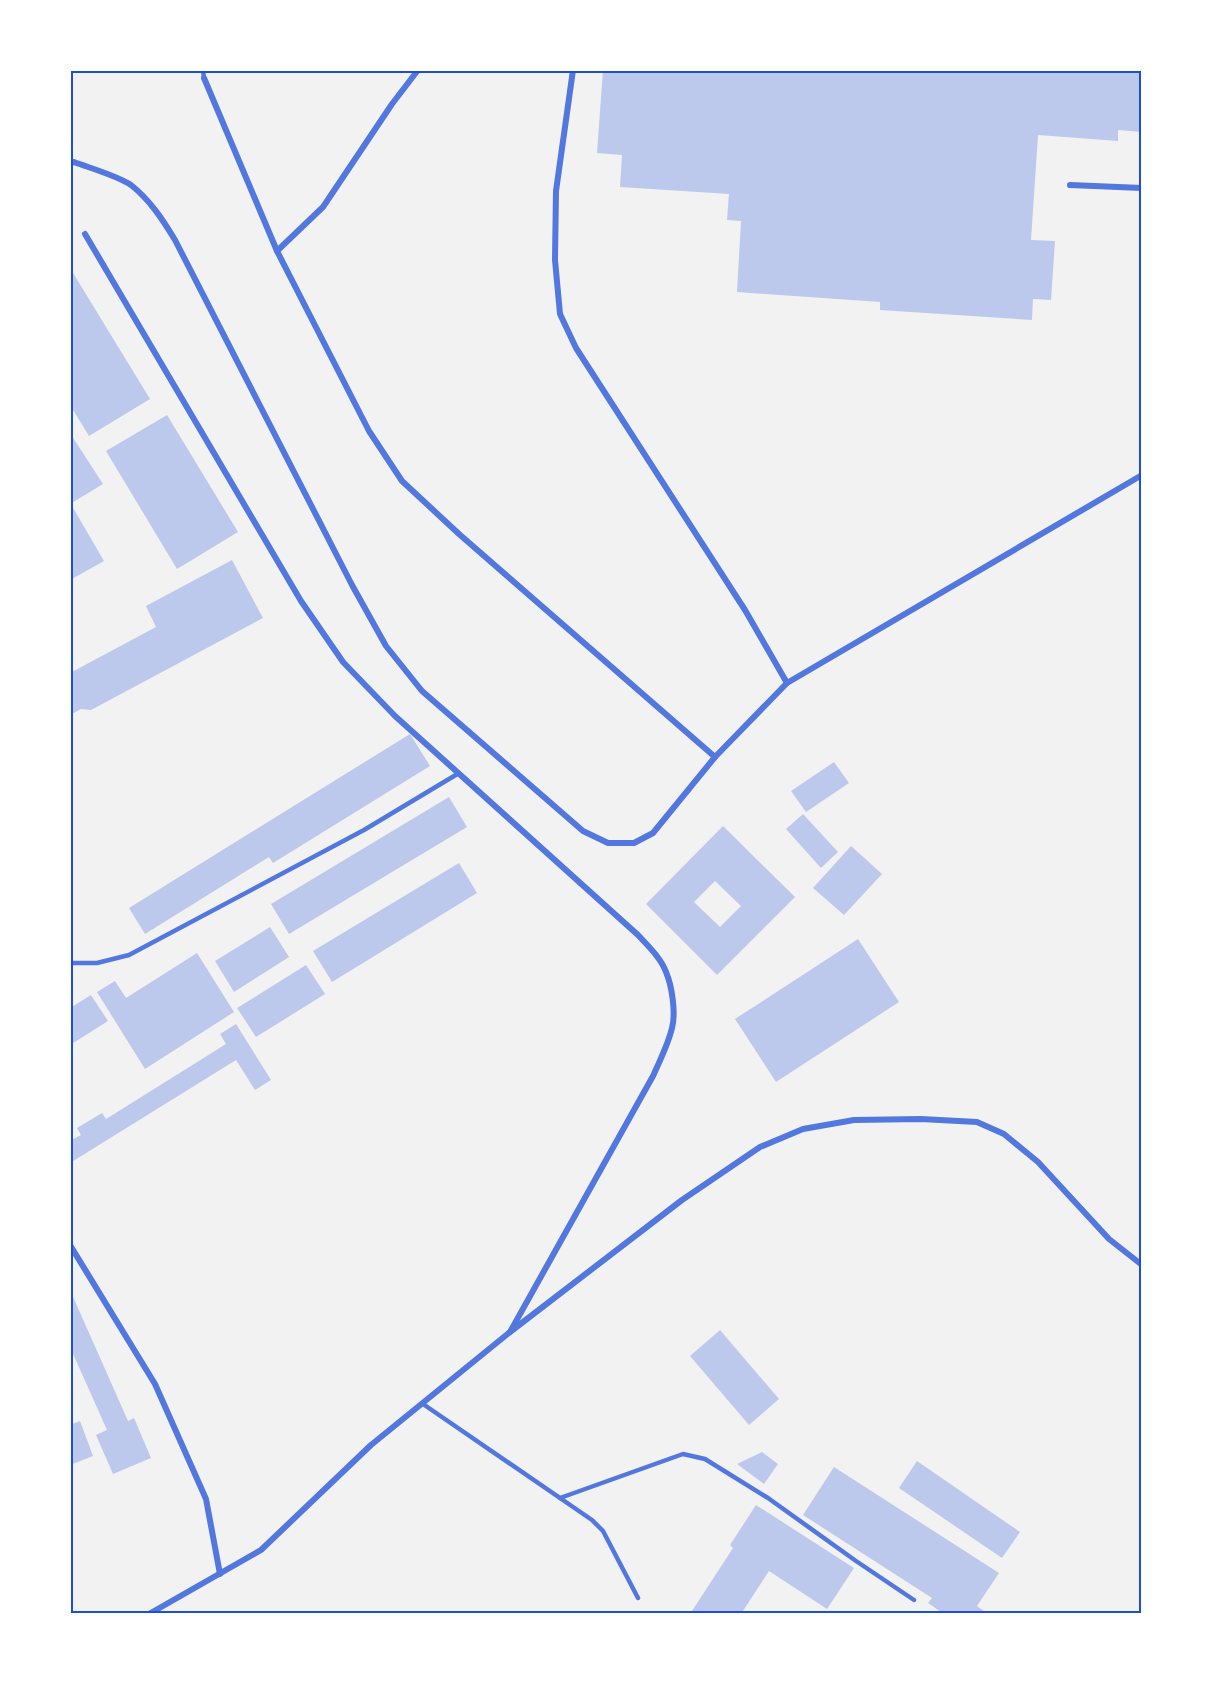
<svg xmlns="http://www.w3.org/2000/svg" width="1212" height="1684" viewBox="0 0 1212 1684" font-family="'DM Sans',sans-serif">
  <style>
    .building { fill: #bdc9ec; fill-rule: evenodd }
    .lines { fill: none; stroke-linecap: round; stroke-linejoin: round }
    .service { stroke: #5277de; stroke-width: 4.5 }
    .minor { stroke: #5277de; stroke-width: 6 }
    .neatline { fill: none; stroke: #1d4ed8; stroke-width: 2 }
  </style>
  <rect width="100%" height="100%" fill="#f2f2f2"/>
  <g class="building">
    <polygon points="603,70 1142,70 1142,132 1118,130 1118,141 1038,135 1031,240 1055,241 1051,300 1033,299 1032,320 880,310 880,302 737,292 741,221 727,220 729,194 620,187 622,155 597,153"/>
    <polygon points="70,268 150,399 89,436 70,405"/>
    <polygon points="167,415 238,532 177,569 106,451"/>
    <polygon points="70,433 103,484 70,504"/>
    <polygon points="72,506 104,561 70,580 70,507"/>
    <polygon points="232,560 263,618 91,710 81,709 70,715 70,673 156,627 146,606"/>
    <polygon points="410,734 430,766 273,863 269,857 145,934 129,908"/>
    <polygon points="834,762 849,783 806,812 791,791"/>
    <polygon points="449,797 467,827 289,934 271,904"/>
    <polygon points="803,814 838,852 821,868 786,829"/>
    <path d="M723,826L795,897L717,975L646,904ZM715,881L741,906L720,927L694,902Z"/>
    <polygon points="851,846 882,874 844,915 813,888"/>
    <polygon points="459,863 477,893 332,982 313,951"/>
    <polygon points="270,927 289,957 234,992 215,961"/>
    <polygon points="858,939 899,1002 776,1082 735,1019"/>
    <polygon points="197,953 234,1012 145,1069 97,992 115,981 126,998"/>
    <polygon points="306,965 325,994 256,1037 237,1008"/>
    <polygon points="91,995 108,1021 70,1045 70,1008"/>
    <polygon points="236,1024 271,1080 255,1090 236,1060 70,1163 70,1141 81,1135 77,1128 102,1113 106,1119 226,1044 220,1034"/>
    <polygon points="70,1290 128,1421 134,1418 151,1458 113,1474 96,1435 107,1430 70,1347"/>
    <polygon points="720,1330 779,1399 749,1425 690,1356"/>
    <polygon points="80,1421 93,1456 70,1465 70,1425"/>
    <polygon points="762,1452 778,1464 764,1484 737,1464"/>
    <polygon points="917,1461 1020,1532 1002,1558 899,1488"/>
    <polygon points="834,1467 999,1573 977,1606 988,1614 944,1614 928,1603 932,1598 803,1515"/>
    <polygon points="756,1505 854,1568 827,1609 769,1571 741,1614 690,1614 733,1548 730,1545"/>
  </g>
  <g class="lines">
    <g class="service">
      <polyline points="203,70 204,78"/>
      <polyline points="70,963 97,963 129,955 364,830 459,773"/>
      <polyline points="423,1404 592,1520 603,1531 638,1598"/>
      <polyline points="560,1498 683,1454 705,1459 768,1498 856,1561 914,1600"/>
    </g>
    <g class="minor">
      <polyline points="573,70 556,191 555,260 560,314 576,348 745,610 787,683"/>
      <polyline points="204,78 277,251 369,431 402,481 459,534 715,757 787,683 1142,475"/>
      <path d="M70,163L74,162C90,168 118,176 131,185C150,200 163,220 175,240L352,585L386,646L422,691L583,831L608,843H634L653,833L715,757"/>
      <polyline points="1070,185 1142,188"/>
      <path d="M85,234L301,601L343,662L395,716L638,935C648,946 661,958 666,972C672,986 676,1013 672,1028C668,1045 660,1060 653,1076L510,1332"/>
      <polyline points="277,251 323,207 392,104 418,70"/>
      <polyline points="70,1245 155,1384 206,1499 220,1574"/>
      <polyline points="149,1614 261,1550 371,1445 510,1332 682,1200 760,1147 803,1129 854,1120 921,1119 977,1122 1004,1134 1038,1162 1109,1239 1142,1265"/>
    </g>
  </g>
  <rect width="1212" height="1684" fill="none" stroke="#ffffff" stroke-width="144"/>
  <rect x="72" y="72" width="1068" height="1540" class="neatline"/>
</svg>
